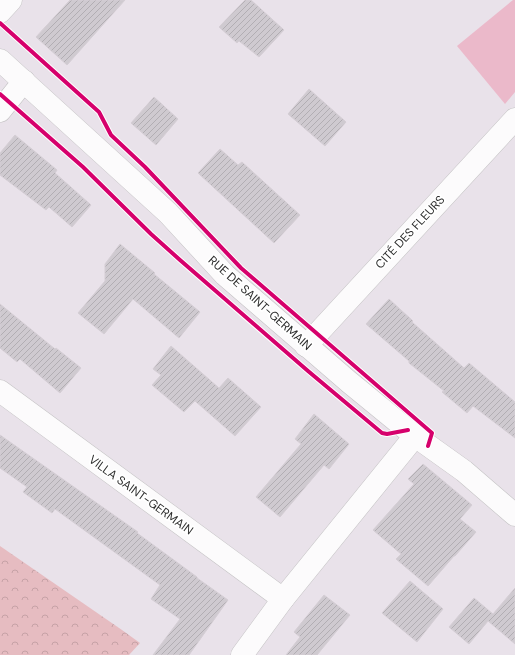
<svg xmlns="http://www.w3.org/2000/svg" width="515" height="655" viewBox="0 0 515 655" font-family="'DM Sans',sans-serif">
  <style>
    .park { fill: url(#park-crowns) }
    .pitch { fill: #ebb9ca }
    .building { fill: url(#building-hatch); stroke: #d5ced5 }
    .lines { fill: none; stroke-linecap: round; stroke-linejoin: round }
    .minor-casing { stroke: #c4c3c4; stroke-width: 23 }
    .secondary-casing { stroke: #c4c3c4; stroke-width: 23 }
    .minor { stroke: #fcfbfc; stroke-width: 22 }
    .secondary { stroke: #fcfbfc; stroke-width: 22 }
    .cycleway-casing { stroke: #fff; stroke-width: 6 }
    .cycleway { stroke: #d6006c; stroke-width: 4 }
    .labels { text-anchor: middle; stroke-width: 3.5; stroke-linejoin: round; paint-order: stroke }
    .street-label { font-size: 12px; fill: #2d2d2d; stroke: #fff }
  </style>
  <defs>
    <pattern id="park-crowns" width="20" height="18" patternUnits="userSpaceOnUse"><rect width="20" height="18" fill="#e6bcc1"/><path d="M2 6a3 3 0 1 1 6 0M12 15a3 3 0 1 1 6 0" fill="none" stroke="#c6a2a6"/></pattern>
    <pattern id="building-hatch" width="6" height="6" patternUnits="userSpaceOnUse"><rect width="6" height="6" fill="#cfcad0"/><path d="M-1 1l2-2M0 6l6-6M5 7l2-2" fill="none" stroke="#b2aeb3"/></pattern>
  </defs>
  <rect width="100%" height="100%" fill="#e9e2ea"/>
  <polygon class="park" points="0,546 122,630 140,643 129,655 0,655"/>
  <polygon class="pitch" points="513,0 515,0 515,92 505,104 457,46"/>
  <g class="building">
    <polygon points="70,0 125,0 67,65 36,37"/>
    <polygon points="245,0 251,0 284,30 259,57 239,41 237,43 219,27"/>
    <polygon points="309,89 346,122 325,146 288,114"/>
    <polygon points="154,97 178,119 156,145 131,123"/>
    <polygon points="15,135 57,170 55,173 91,205 72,227 49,207 46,210 0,175 0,153"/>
    <polygon points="220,149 238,165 242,162 300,215 274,243 198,173"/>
    <polygon points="120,244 155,273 154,274 200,312 179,338 133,299 104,334 78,313 105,281 105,264"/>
    <polygon points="389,299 413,321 412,322 464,368 469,363 515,402 515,438 473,406 467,413 442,392 444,391 409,363 409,361 366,324"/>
    <polygon points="0,304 55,349 56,348 81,368 60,393 20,359 17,362 0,348"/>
    <polygon points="171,346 219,388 228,378 261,407 235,436 195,401 184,412 152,385 161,375 153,369"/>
    <polygon points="314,414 349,444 329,469 324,465 280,517 256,497 301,444 295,439"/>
    <polygon points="0,435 138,532 137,533 197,577 197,578 228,600 189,655 153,655 180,619 151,599 160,585 55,509 52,513 23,492 27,487 0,468"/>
    <polygon points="423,464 472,505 460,519 476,532 455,556 454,556 428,586 396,559 401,554 373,530 414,484 408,479"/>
    <polygon points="410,581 443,609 417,642 382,613"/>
    <polygon points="515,588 515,644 488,621 469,644 449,627 474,598 493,614"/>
    <polygon points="324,595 350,615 317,655 286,655 300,637 294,632"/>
  </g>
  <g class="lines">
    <defs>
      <g id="minor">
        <polyline points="0,12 11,0"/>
        <polyline points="0,111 24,81"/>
        <polyline points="306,346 515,119"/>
        <polyline points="0,391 283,599"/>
        <polyline points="242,655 283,599 415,436"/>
      </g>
      <polyline id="secondary" points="0,60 168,213 225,275 349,382 415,436 464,471 515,515"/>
    </defs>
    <use href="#minor" class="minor-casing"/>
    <use href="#secondary" class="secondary-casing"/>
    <use href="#minor" class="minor"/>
    <use href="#secondary" class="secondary"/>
    <defs>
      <g id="cycleway">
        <polyline points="0,23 99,112 111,135 145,167 241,268 432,433 428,446"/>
        <polyline points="0,94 83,167 151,234 180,260 308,371 382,433 387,434 408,430"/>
      </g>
    </defs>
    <use href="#cycleway" class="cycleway-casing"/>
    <use href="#cycleway" class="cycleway"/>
  </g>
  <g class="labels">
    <g class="street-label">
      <text transform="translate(410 232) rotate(-47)" y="4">CITÉ DES FLEURS</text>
      <text transform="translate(260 303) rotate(42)" y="4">RUE DE SAINT-GERMAIN</text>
      <text transform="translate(141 495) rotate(36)" y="4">VILLA SAINT-GERMAIN</text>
    </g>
  </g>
</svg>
